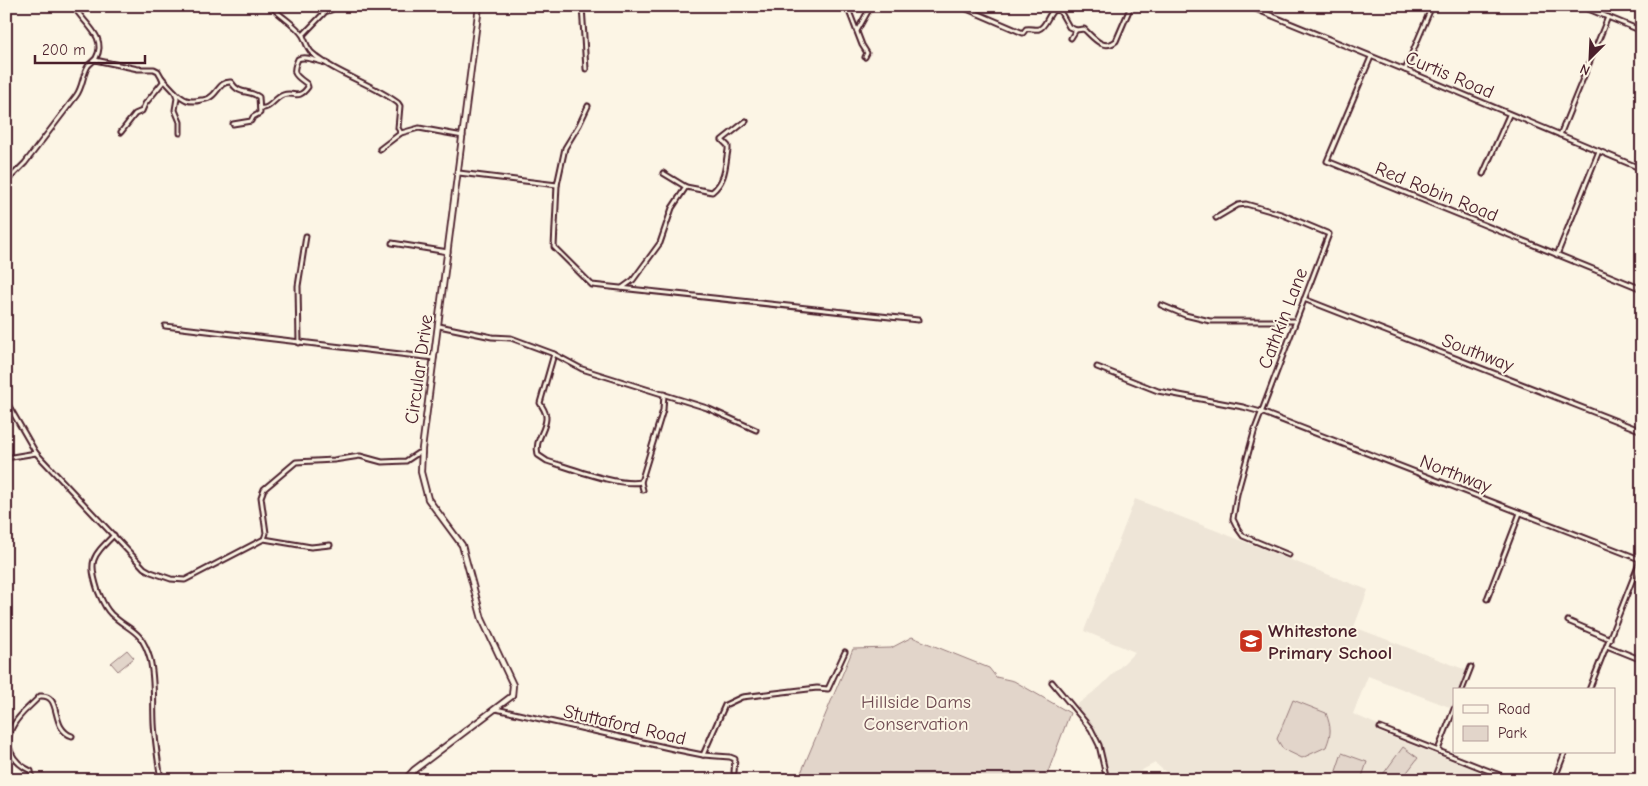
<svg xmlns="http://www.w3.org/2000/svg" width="1648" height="786" viewBox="0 0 1648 786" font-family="'Comic Neue',sans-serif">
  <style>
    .built { fill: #eee5d7 }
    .green { fill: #e2d5ca; stroke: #967a7a }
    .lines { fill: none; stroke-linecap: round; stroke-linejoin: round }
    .street-casing { stroke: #4a1f2b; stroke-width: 7 }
    .secondary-casing { stroke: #4a1f2b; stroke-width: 8 }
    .street { stroke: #fcf5e5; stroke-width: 3 }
    .secondary { stroke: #fcf5e5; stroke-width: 4.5 }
    .labels { text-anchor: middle; stroke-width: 4; stroke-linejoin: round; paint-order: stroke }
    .street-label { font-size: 19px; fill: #4a1f2b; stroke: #fcf5e5 }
    .poi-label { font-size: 19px; font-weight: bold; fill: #4a1f2b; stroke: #fcf5e5; text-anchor: start }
    .park-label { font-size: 19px; fill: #704c53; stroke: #fcf5e5 }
  </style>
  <rect width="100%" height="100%" fill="#fcf5e5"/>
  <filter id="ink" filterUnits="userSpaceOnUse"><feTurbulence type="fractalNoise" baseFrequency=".02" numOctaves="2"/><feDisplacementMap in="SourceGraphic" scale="10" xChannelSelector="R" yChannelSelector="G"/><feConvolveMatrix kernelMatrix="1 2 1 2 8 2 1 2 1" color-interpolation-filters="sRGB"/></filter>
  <g filter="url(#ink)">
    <polygon class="built" points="1135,499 1368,590 1354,627 1466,670 1459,690 1454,690 1454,702 1452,708 1368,676 1353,714 1380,726 1378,732 1491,776 1490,780 1175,780 1155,763 1124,780 1107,780 1095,735 1088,723 1074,707 1100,687 1135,652 1084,631"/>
    <g class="green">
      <polygon points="912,637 989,668 996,677 1014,681 1070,713 1045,780 798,780 853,649 891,648"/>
      <polygon points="127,650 134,658 118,671 111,663"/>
      <path d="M1293,700L1326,713C1331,728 1332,732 1326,747L1302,758L1283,749L1277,739Z"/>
      <polygon points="1403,747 1418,758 1401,780 1385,780 1381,777"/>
      <polygon points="1342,753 1367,762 1361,780 1333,780"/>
    </g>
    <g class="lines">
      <defs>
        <g id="street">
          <polyline points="582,6 586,69"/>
          <polyline points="847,6 862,45 867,53 865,57"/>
          <path d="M960,6L1023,33L1026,29C1030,28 1035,30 1039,29C1046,27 1048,14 1054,10L1060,11L1069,27L1076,30"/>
          <polyline points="1248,6 1405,70 1642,169"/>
          <polyline points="1581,6 1642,31"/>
          <path d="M275,10C283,18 297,26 303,36C306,42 307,48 312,53C337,75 372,83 398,103L400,106L398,128L401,133"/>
          <polyline points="857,31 871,6"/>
          <polyline points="303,35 325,12 331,10 334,6"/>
          <path d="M1071,38L1076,30L1084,29C1092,36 1103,52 1116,41L1131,6"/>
          <polyline points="1371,57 1327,161 1642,289"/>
          <polyline points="95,60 138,69 154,69 158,71 162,78 163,82 145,104 142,111 135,114 121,132"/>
          <polyline points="1405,70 1432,6"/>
          <polyline points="162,78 175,92 177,98 175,110 180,122 180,133"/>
          <path d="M175,92C184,100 189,103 201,100C202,100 208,99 209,98C218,94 219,81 231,82C240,96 248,89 259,97L260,113L253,117L251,121L233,124"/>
          <polyline points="588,106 579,125 565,148 557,185 554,247 592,285 918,320"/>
          <path d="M260,108C270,110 274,98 283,95C294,91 298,101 308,87L307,84C295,75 291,74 298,59C306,55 318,62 327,63"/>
          <polyline points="1560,135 1608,17"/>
          <polyline points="380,149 401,133 419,128 463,136"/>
          <polyline points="459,173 557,185"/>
          <polyline points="663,173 686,187"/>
          <polyline points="1483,174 1509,115"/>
          <path d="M6,182L25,163L76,96C83,87 82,76 88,66C90,63 94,61 96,58C108,36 82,23 74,6"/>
          <polyline points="1216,218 1238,205 1246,204 1281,214 1329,234 1255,429 1237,494 1233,519 1238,529 1243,536 1289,555"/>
          <polyline points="392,243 448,252"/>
          <polyline points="1557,255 1599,151"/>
          <path d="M622,288L633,280L660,243L672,208L686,187L712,192C726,181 725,166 728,150V146L722,140L746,121"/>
          <polyline points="1304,299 1642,431"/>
          <polyline points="1161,305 1185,315 1210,321 1295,321"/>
          <polyline points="165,326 434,358"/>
          <polyline points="439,326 492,337 511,338 554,354 582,369 707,408 756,430"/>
          <polyline points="299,343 298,286 306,236"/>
          <path d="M554,354L540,403C543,408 547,413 546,419C545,432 534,441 538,455L547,461C571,468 619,487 641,482"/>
          <polyline points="1097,367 1158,391 1243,407 1261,412 1642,560"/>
          <polyline points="6,401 36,453 144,568 151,572 171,579 185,580 264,539 311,547 330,545"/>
          <polyline points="6,458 36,453"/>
          <polyline points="643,490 641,482 663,410 664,394"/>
          <path d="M114,535C92,557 88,560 98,591C102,600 104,607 111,614C130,632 141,628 150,659C155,680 153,701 154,723C155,742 158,761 161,780"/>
          <polyline points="264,539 266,533 261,497 264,489 296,462 334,460 360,456 382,462 406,461 418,453 422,453"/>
          <polyline points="1487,599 1520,513"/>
          <polyline points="1568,621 1610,639"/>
          <polyline points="1607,646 1642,660"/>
          <polyline points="1052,682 1091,729 1099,745 1107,780"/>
          <polyline points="1462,690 1471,667"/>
          <polyline points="1589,690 1642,556"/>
          <polyline points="496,709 678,750 703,755 730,757 735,759 734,772"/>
          <polyline points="1380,728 1512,780"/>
          <polyline points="1438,750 1454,709"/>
          <polyline points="703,755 725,705 742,697 817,688 828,689 845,652"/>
          <path d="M32,780L31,771C13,763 2,745 13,726C19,714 31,706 40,696C63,694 49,728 72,736"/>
          <polyline points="1495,780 1497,774"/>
          <polyline points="1554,780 1565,752"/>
        </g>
        <polyline id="secondary" points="405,780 414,770 512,696 513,685 482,619 462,545 428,499 421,472 422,449 479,6"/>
      </defs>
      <use href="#street" class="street-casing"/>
      <use href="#secondary" class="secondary-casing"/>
      <use href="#street" class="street"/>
      <use href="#secondary" class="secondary"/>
    </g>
  </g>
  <defs>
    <symbol id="school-square" viewBox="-11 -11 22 22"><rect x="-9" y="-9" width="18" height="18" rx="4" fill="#c8321e" stroke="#fcf5e5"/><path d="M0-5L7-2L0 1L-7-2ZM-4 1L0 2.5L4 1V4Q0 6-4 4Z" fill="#fff"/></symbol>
  </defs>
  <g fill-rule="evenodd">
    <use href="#school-square" x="1237" y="627" width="28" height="28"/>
  </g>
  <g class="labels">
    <g class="street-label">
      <text transform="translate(1450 74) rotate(23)" y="7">Curtis Road</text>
      <text transform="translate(1437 191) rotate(22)" y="7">Red Robin Road</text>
      <text transform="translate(1282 318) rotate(-69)" y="7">Cathkin Lane</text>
      <text transform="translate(1478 352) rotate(21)" y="7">Southway</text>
      <text transform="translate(418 369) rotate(-82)" y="7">Circular Drive</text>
      <text transform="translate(1456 473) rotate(21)" y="7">Northway</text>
      <text transform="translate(625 724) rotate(13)" y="7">Stuttaford Road</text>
    </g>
    <g class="poi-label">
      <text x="1268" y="637">Whitestone<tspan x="1268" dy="22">Primary School</tspan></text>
    </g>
    <g class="park-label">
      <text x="916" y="708">Hillside Dams<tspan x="916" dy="22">Conservation</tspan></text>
    </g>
  </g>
  <rect width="1648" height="786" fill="none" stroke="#fcf5e5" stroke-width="25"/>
  <rect x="12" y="12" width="1623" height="761" fill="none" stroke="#4a1f2b" stroke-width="2" filter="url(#ink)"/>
  <rect x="1453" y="688" width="162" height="65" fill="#fcf5e5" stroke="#b59f9b"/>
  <rect x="1463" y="705" width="25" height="8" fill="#fcf5e5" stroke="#b59f9b"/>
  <text x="1498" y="714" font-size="15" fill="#4a1f2b">Road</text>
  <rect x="1463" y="726" width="25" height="15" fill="#e2d5ca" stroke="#b59f9b"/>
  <text x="1498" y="738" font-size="15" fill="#4a1f2b">Park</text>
  <g transform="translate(1590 58) rotate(204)" stroke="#fcf5e5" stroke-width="4" paint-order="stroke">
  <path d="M0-4L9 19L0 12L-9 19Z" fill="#4a1f2b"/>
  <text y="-8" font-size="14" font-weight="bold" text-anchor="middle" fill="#4a1f2b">N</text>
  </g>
  <path d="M35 55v8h110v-8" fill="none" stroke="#4a1f2b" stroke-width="2.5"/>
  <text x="42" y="55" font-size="15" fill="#4a1f2b" stroke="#fcf5e5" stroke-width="4" paint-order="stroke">200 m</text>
</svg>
